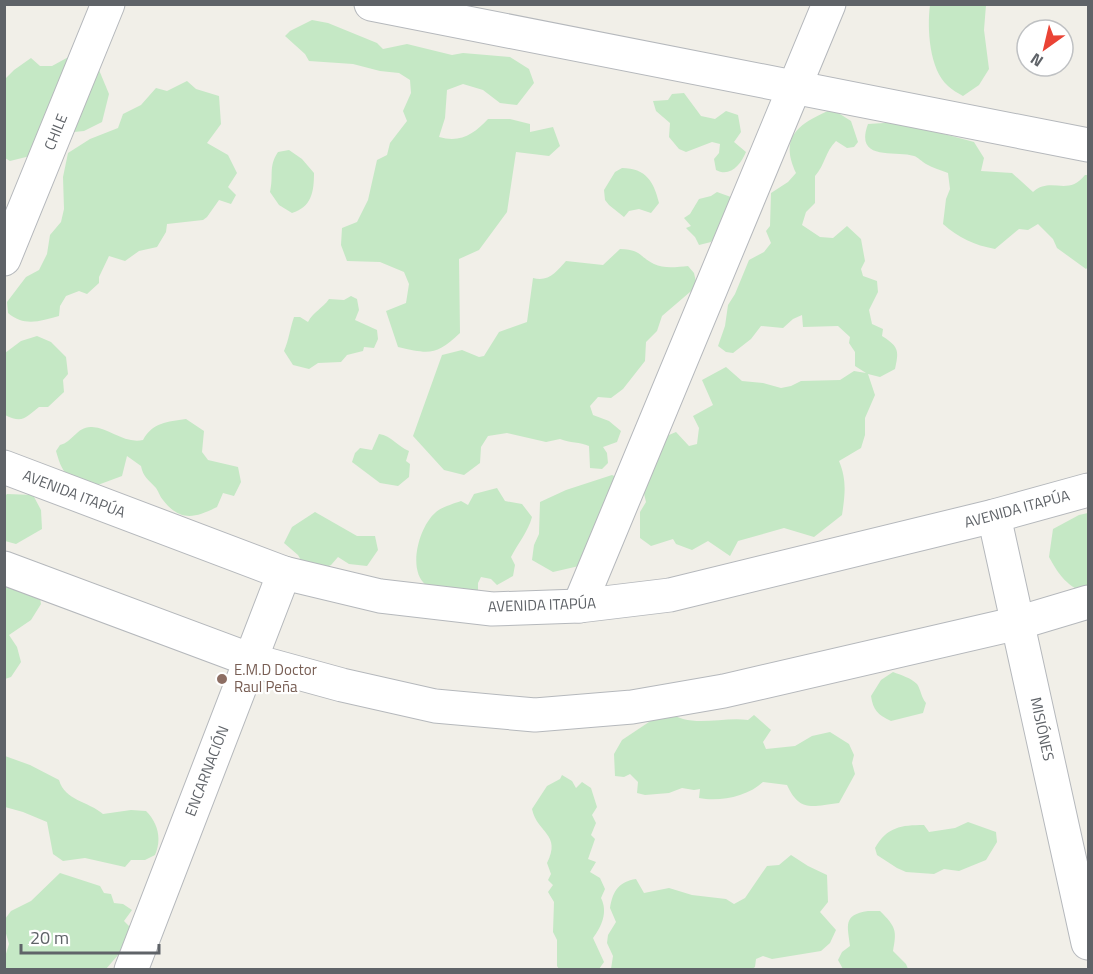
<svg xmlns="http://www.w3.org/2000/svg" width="1093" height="974" viewBox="0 0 1093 974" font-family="'Titillium Web',sans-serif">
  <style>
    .green { fill: #c5e8c5 }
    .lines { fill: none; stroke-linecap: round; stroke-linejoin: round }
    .minor-casing { stroke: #b5b8bc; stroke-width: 35 }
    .minor { stroke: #fff; stroke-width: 33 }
    .education-dot { fill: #8d6e63; stroke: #fff; stroke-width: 2 }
    .labels { text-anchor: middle; stroke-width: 4.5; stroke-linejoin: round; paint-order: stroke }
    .street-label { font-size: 15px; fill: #5f6368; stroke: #fff }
    .education-label { font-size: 15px; fill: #785e54; stroke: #fff; text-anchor: start }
  </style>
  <rect width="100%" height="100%" fill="#f1efe8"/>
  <g class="green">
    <path d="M930,5H986L984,30L989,69L979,85L963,96C958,93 952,90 948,86C929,69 927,28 930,5Z"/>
    <path d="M312,20L328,23L377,43L383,49L407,44L452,55L463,53L510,57L529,69L534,83L517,105L500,103L483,90L463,84L447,90L445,118L439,137C461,143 474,134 488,119H510L530,124V132L553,127L560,146L549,156L516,152L507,212L479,250L459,259L460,333C436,356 429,354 398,347L386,311L406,303L409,284L404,272L380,262L347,261L341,245L342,228L357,222L368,200L377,160L387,155L390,143L407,121L403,111L411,93L410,80L399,73L380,71L353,64L309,61L305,54L285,36L290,31Z"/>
    <polygon points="74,54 94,58 109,94 102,122 84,131 74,132 30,156 10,161 5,158 4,80 14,70 31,58 40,66 52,66"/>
    <path d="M187,81L196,89L219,96L221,124L207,143L228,155L237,173L228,187L236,195L231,204L219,200L207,217L203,220L167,224L166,232L157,247L139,251L125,261L109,256L99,277V283L87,294L79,291L66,296L60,306L59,316C41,321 24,327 8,313L7,302L26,277L39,270L47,254L50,235L61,222L64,209L63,177L68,153L90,139L118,128L123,114L141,105L156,88L167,91Z"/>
    <path d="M684,93L701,116L715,119L726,111L738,115L741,132L734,142L746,152C741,164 730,178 716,170L714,159L719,153L720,144L712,142L686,152L679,149L669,137L670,123L656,111L653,101L668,100L672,94Z"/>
    <path d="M832,109L851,121L858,142L854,147L847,148L836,141C825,152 825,165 815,176V203L806,212L802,225L820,237L833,238L847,226L861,239L865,261L861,269L863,276L877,281L878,292L869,310L872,324L883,329L882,336C899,347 899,350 895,369L880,377L868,374L875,395L865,418V435L861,448L839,461C847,480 845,495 842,515L814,537L784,528L738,541L730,556L708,541L692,550L676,544L673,539L651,546L640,538V512L646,502L637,464L657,440L676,432L689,446L697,444L699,428L693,416L713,405L702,380L726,367L742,381L763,383L781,388L791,386L801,381L840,380L854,371L866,373L855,366V352L849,343L850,337L838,326L803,327L802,315L793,319L783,328L761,326L751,339L733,353L726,352L718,346L725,326L728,305L735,294L749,260L764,252L771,243L766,231L770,226L771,193L788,182L796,173C778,135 801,123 832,109Z"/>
    <path d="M899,122L974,142L984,158L981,171L1012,173L1033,192C1051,176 1068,197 1085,175H1088V267L1086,269L1057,248L1053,239L1038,224L1028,230L1019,229L995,249C974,245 959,238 943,224L946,199L950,189L948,173C941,170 933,168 926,164C922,162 918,157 914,156C895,150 854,162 868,124Z"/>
    <path d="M289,150L302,159L314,173C314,191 312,207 292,213L279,205L270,192C274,175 268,167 278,152Z"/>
    <path d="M622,168C646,168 654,182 659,203L651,213L639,209L629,211L624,217L609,205L605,200L604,190L615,172Z"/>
    <polygon points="717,192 742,201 711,242 699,245 695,237 686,228 691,226 684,218 690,214 699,199 711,196"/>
    <path d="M620,249C642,250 637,255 654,264C664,269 677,267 688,266L694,273L697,286L662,316L657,331L646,342L645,361L623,389L611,398L598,397L590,406L593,415L609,421L621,431L617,442L603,447L607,453L608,463L602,469L590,468L589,446C580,442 570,443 560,439L546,442L507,433L488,436L481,447L480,463L464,475L444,470L413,436L442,355L462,350L479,357L484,356L499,332L527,322L533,278C549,282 556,272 566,261L603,265Z"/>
    <path d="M351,296L357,299L359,310L355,320L377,330L378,339L374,348L364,347L363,351L347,355L341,362L318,363L309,369L293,365L284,351C289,340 290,328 294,317H300L308,322C313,312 323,308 329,299L344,300Z"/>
    <path d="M37,336L51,342L66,357L68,374L63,380L64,392L48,407H39C26,417 23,424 5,415V353L21,341Z"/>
    <path d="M186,419L204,431L202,452L208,460L238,467L241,482L234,496L223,493L217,507C195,518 180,522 163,500C160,497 159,492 156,488C149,480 143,477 141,466L127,456L122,476L95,486C69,476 64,480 56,451L60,445C73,442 77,426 92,427C110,428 124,444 143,440C153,422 167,422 186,419Z"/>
    <path d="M379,434C392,436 397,446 409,451L406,461L410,464L409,477L398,486L380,483L352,462L355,453L360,448L372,450Z"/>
    <polygon points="612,475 625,481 579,566 553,572 532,560 534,545 539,534 540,502 566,490"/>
    <path d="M497,488L505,501L522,504L532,517C528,532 518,543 511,557L515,565L513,576L497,585L491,579L481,577L478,583V590L456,598C447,594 433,591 426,585C407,570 419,527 435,513C441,507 453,504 461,501L468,505L474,494Z"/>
    <polygon points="7,494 33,495 41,510 42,529 16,544 5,541 5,496"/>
    <polygon points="315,512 357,536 375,536 378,550 367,566 349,564 338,557 331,565 320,570 302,562 298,555 284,543 292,527"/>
    <path d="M1088,513V594C1067,587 1059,575 1049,557L1053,529L1079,515Z"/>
    <polygon points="4,563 38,587 41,604 31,620 9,635 17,647 21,662 11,677 5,679"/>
    <path d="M893,672C901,675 911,678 917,684C921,690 921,697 926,703L923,713L891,721C878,715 873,710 871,696L881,680Z"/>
    <path d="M667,710C689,730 721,716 748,720L754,715L771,730L763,742L766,749L795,746L812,736L830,732L849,744L854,755L852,763L855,774L839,803C812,806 800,813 787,785L763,782C747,797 719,802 699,798L700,789L694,790L682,788L669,793L645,795L637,793L638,782L630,774L624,777L615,776L614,754L622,740Z"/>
    <path d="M5,756L30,765L59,780C65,801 88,801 103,814L131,810L146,811C158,823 162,839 155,855L145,860H131L125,867L85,858L63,861L53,854L47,822L23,812L5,807Z"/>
    <path d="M562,775L572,781L576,788L582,782L591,788L597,807L592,815L596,823L591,835L595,839L588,859L596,862L590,872L600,878L605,889L601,898C608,912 602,926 593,938L604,962L599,969H559L557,966V940L553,932L554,902L548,892L553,885L548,880L551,874L547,863C562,834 537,833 532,809L547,786L560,779Z"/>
    <path d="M968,822L996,832L997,842L986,860L959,871L944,869L934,874L906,872L897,868L877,855L875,848C887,827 901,825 924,825L929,832L955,828Z"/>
    <path d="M791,855L808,866L827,875L828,902L820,912L836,930L830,943L821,951L772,959L763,956L756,959L755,967L752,969H611L613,956L607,943L608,935L616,922L610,908C613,890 619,882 636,879L644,893L669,888L692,895L726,899L734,904L745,898L767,866L779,865Z"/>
    <polygon points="60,873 100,886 104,893 111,894 114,903 123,904 132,910 124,921 129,926 139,920 136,955 118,955 106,969 5,970 5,957 9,944 5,930 5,919 11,911 31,901"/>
    <path d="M868,911H880C896,927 897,930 893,951L906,964L908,969H843L838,960L842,952L850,946C848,926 842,915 868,911Z"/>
  </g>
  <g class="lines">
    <defs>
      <g id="minor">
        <polyline points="371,4 1088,145"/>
        <polyline points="4,259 108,4"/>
        <polyline points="4,467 284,573 380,596 492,609 579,606 670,595 994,516 1088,490"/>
        <polyline points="994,516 1088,943"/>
        <polyline points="4,568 251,660 342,685 435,706 535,715 632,707 724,691 1018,623 1088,602"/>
        <polyline points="579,606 829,4"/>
        <polyline points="131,970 284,573"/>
      </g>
    </defs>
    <use href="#minor" class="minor-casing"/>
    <use href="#minor" class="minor"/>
  </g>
  <circle class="education-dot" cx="222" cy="679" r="6"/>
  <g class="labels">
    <g class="street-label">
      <text transform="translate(56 132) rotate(-68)" y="5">CHILE</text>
      <text transform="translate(74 494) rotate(21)" y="5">AVENIDA ITAPÚA</text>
      <text transform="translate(1017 509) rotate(-15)" y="5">AVENIDA ITAPÚA</text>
      <text transform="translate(542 605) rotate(-2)" y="5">AVENIDA ITAPÚA</text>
      <text transform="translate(1042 729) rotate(78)" y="5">MISIÓNES</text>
      <text transform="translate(207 771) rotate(-69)" y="5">ENCARNACIÓN</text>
    </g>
    <g class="education-label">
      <text x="234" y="675">E.M.D Doctor<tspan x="234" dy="17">Raul Peña</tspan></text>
    </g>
  </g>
  <rect width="1093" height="974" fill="none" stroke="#5f6368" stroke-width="12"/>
  <g transform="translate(1045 48) rotate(214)"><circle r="28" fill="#ffffff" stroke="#bfc1c3" stroke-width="1.5"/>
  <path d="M0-4.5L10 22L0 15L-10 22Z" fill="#ea4335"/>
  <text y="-9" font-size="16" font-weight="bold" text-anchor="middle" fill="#5f6368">N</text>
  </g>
  <path d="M21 944v9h138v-9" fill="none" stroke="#5f6368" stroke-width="3"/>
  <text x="30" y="944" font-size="18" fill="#5f6368" stroke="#ffffff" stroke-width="4.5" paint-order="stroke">20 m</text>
</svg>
